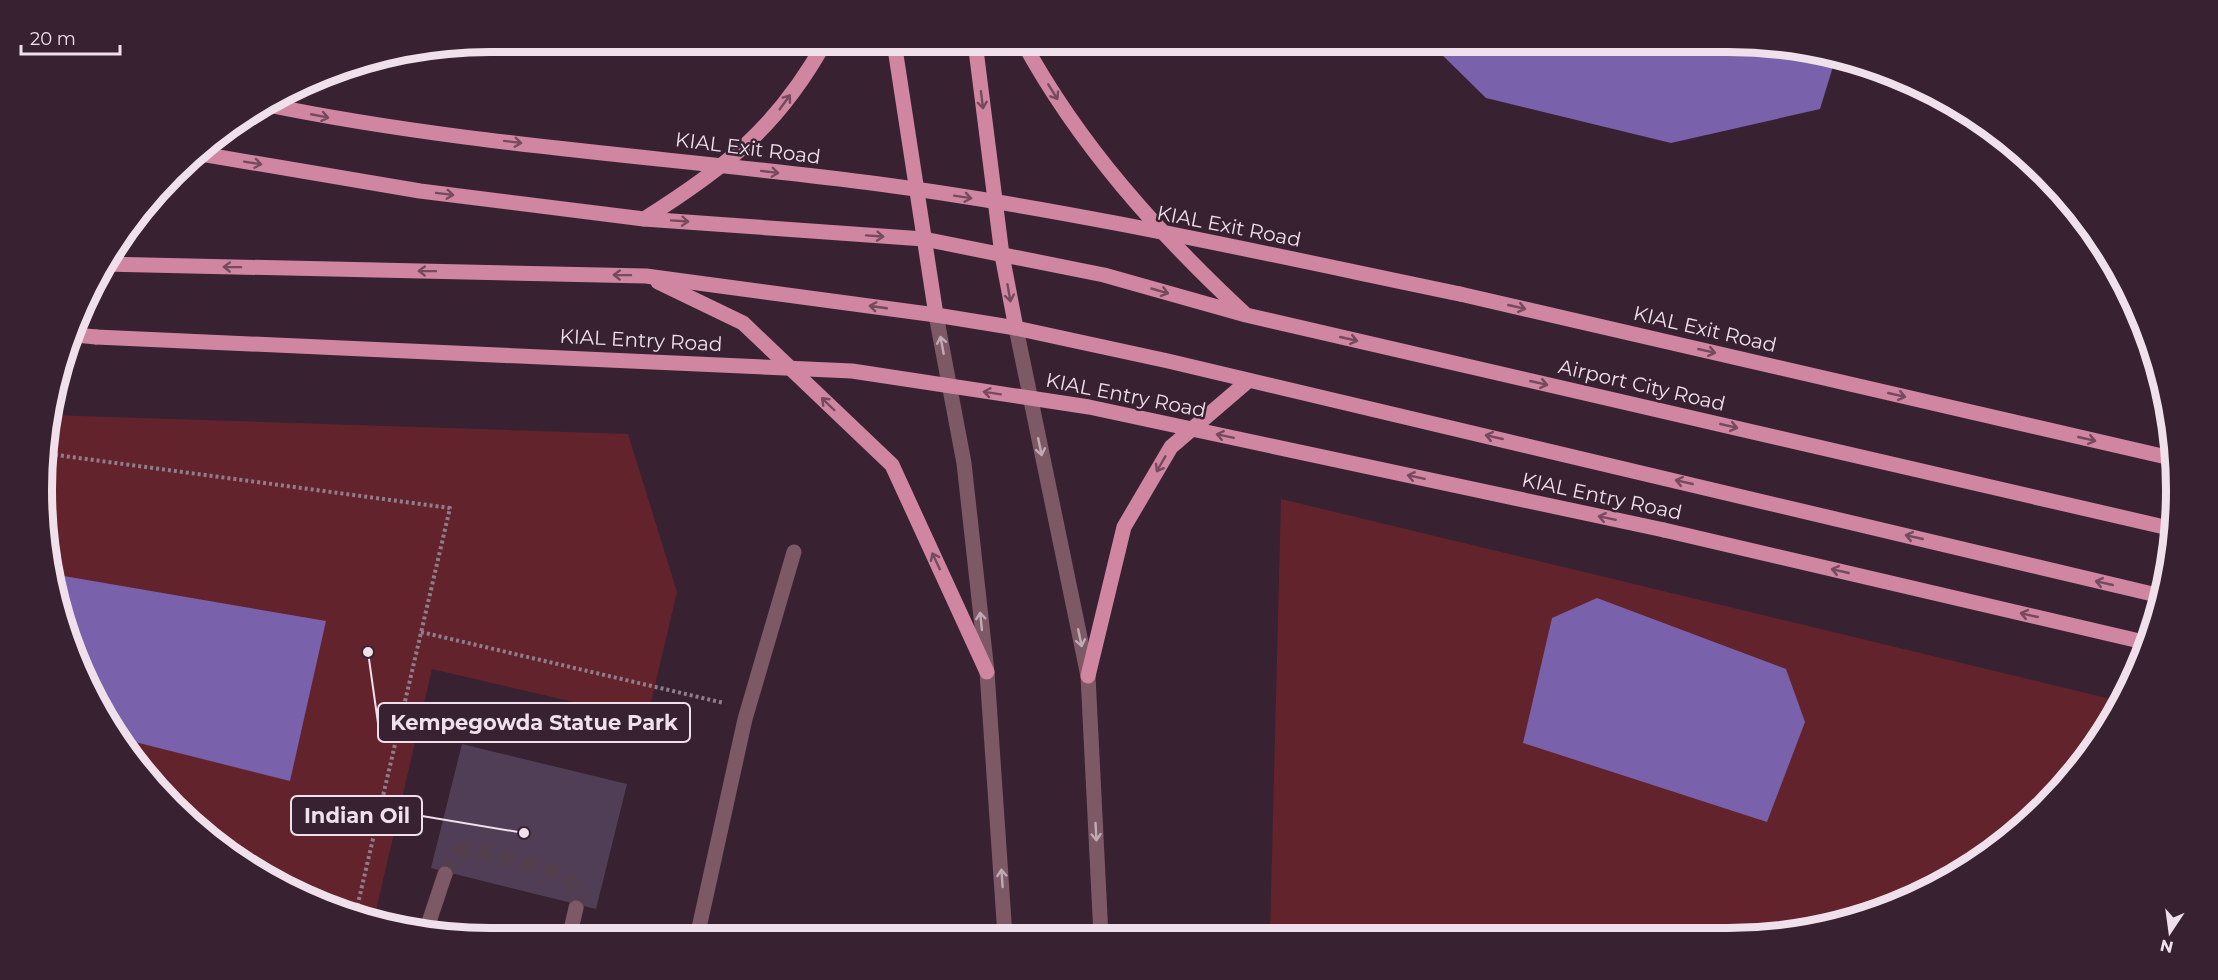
<svg xmlns="http://www.w3.org/2000/svg" width="2218" height="980" viewBox="0 0 2218 980" font-family="Montserrat,sans-serif">
  <style>
    .green { fill: #63232c }
    .water { fill: #7962ab }
    .building { fill: #4f3e55 }
    .lines { fill: none; stroke-linecap: round; stroke-linejoin: round }
    .minor-tunnel { stroke: #533e4e; stroke-width: 15; stroke-dasharray: 15 8; stroke-linecap: butt }
    .path { stroke: #8f7d8a; stroke-width: 4; stroke-dasharray: 3 3; stroke-linecap: butt }
    .minor { stroke: #7d5966; stroke-width: 15 }
    .major { stroke: #d086a1; stroke-width: 15 }
    .major-bridge { stroke: #d086a1; stroke-width: 15 }
    .oneway { stroke: #754a5e }
    .oneway2 { stroke: #c1aab6 }
    .labels { text-anchor: middle; stroke-width: 5; stroke-linejoin: round; paint-order: stroke }
    .street-label { font-size: 20px; fill: #efe0eb; stroke: #382232 }
    .rim { fill: none; stroke: #efe0eb; stroke-width: 8 }
    .leader { fill: none; stroke: #efe0eb; stroke-width: 2 }
    .callout-dot { fill: #efe0eb; stroke: #382232; stroke-width: 2 }
    .callout { fill: #382232; stroke: #efe0eb; stroke-width: 2 }
    .callout-label { font-size: 21px; text-anchor: middle; font-weight: bold; fill: #efe0eb }
  </style>
  <rect width="100%" height="100%" fill="#382232"/>
  <g class="green">
    <polygon points="50,415 628,434 677,592 647,719 432,669 374,919 346,914 266,878 195,827 102,714 66,634 46,549"/>
    <polygon points="1281,499 2119,701 2100,739 2001,845 1900,904 1787,934 1270,936"/>
  </g>
  <g class="water">
    <polygon points="1429,42 1728,42 1835,60 1820,109 1671,143 1486,98"/>
    <polygon points="52,574 326,621 290,781 123,739 102,714 66,634"/>
    <polygon points="1597,598 1786,669 1805,722 1767,822 1523,743 1552,618"/>
  </g>
  <polygon class="building" points="462,744 627,784 596,909 431,868"/>
  <g class="lines">
    <path class="minor-tunnel" d="M445,874L457,852L471,849L563,874C575,885 579,891 576,908"/>
    <g class="path">
      <polyline points="49,454 450,508 356,912 327,906"/>
      <polyline points="421,632 724,703"/>
    </g>
    <g class="minor">
      <polyline points="936,315 964,463 987,672 1005,936"/>
      <polyline points="1016,328 1088,676 1101,936"/>
      <polyline points="427,928 445,874"/>
      <polyline points="697,937 745,719 794,552"/>
      <polyline points="569,938 576,908"/>
    </g>
    <g class="major">
      <polyline points="894,42 936,315"/>
      <polyline points="975,42 1002,255 1016,328"/>
      <path d="M1023,42C1079,145 1158,233 1244,313"/>
      <polyline points="195,153 420,191 644,219 924,239 1104,275 1246,315 2173,529"/>
      <path d="M644,219C725,168 778,127 825,42"/>
      <polyline points="103,264 646,276 936,315 1016,328 1168,361 2161,596"/>
      <polyline points="658,282 743,323 892,465 987,672"/>
      <polyline points="1460,294 2175,459"/>
      <polyline points="76,335 96,337"/>
      <polyline points="1664,530 2148,643"/>
      <polyline points="1088,676 1124,527 1171,447 1248,381"/>
    </g>
    <g class="major-bridge">
      <path d="M263,104C466,146 674,157 879,184C1074,210 1267,254 1460,294"/>
      <polyline points="96,337 852,371 1089,407 1664,530"/>
    </g>
  </g>
  <defs><path id="oneway-shaft" d="M-6 0H5M1.5-3L5.5 0L1.5 3" fill="none" stroke-width="1.6" stroke-linecap="round" stroke-linejoin="round" transform="scale(1.5)"/></defs>
  <g class="oneway">
    <use href="#oneway-shaft" transform="translate(1053 92) rotate(58)"/>
    <use href="#oneway-shaft" transform="translate(982 100) rotate(83)"/>
    <use href="#oneway-shaft" transform="translate(785 102) rotate(-54)"/>
    <use href="#oneway-shaft" transform="translate(320 116) rotate(11)"/>
    <use href="#oneway-shaft" transform="translate(513 142) rotate(7)"/>
    <use href="#oneway-shaft" transform="translate(253 163) rotate(9)"/>
    <use href="#oneway-shaft" transform="translate(770 172) rotate(7)"/>
    <use href="#oneway-shaft" transform="translate(445 194) rotate(7)"/>
    <use href="#oneway-shaft" transform="translate(963 197) rotate(9)"/>
    <use href="#oneway-shaft" transform="translate(680 221) rotate(4)"/>
    <use href="#oneway-shaft" transform="translate(875 236) rotate(4)"/>
    <use href="#oneway-shaft" transform="translate(232 267) rotate(-179)"/>
    <use href="#oneway-shaft" transform="translate(427 271) rotate(-179)"/>
    <use href="#oneway-shaft" transform="translate(622 275) rotate(-179)"/>
    <use href="#oneway-shaft" transform="translate(1160 291) rotate(16)"/>
    <use href="#oneway-shaft" transform="translate(1009 293) rotate(80)"/>
    <use href="#oneway-shaft" transform="translate(878 307) rotate(-172)"/>
    <use href="#oneway-shaft" transform="translate(1517 307) rotate(13)"/>
    <use href="#oneway-shaft" transform="translate(1349 339) rotate(13)"/>
    <use href="#oneway-shaft" transform="translate(1707 351) rotate(13)"/>
    <use href="#oneway-shaft" transform="translate(1539 383) rotate(13)"/>
    <use href="#oneway-shaft" transform="translate(992 393) rotate(-171)"/>
    <use href="#oneway-shaft" transform="translate(1897 395) rotate(13)"/>
    <use href="#oneway-shaft" transform="translate(828 404) rotate(-136)"/>
    <use href="#oneway-shaft" transform="translate(1729 426) rotate(13)"/>
    <use href="#oneway-shaft" transform="translate(1225 436) rotate(-168)"/>
    <use href="#oneway-shaft" transform="translate(1494 437) rotate(-167)"/>
    <use href="#oneway-shaft" transform="translate(2087 439) rotate(13)"/>
    <use href="#oneway-shaft" transform="translate(1161 464) rotate(120)"/>
    <use href="#oneway-shaft" transform="translate(1416 477) rotate(-168)"/>
    <use href="#oneway-shaft" transform="translate(1684 482) rotate(-167)"/>
    <use href="#oneway-shaft" transform="translate(1607 518) rotate(-168)"/>
    <use href="#oneway-shaft" transform="translate(1914 537) rotate(-167)"/>
    <use href="#oneway-shaft" transform="translate(936 561) rotate(-115)"/>
    <use href="#oneway-shaft" transform="translate(1840 571) rotate(-167)"/>
    <use href="#oneway-shaft" transform="translate(2104 583) rotate(-167)"/>
    <use href="#oneway-shaft" transform="translate(2029 615) rotate(-167)"/>
  </g>
  <g class="oneway2">
    <use href="#oneway-shaft" transform="translate(942 345) rotate(-101)"/>
    <use href="#oneway-shaft" transform="translate(1040 447) rotate(78)"/>
    <use href="#oneway-shaft" transform="translate(981 621) rotate(-96)"/>
    <use href="#oneway-shaft" transform="translate(1080 638) rotate(78)"/>
    <use href="#oneway-shaft" transform="translate(1096 832) rotate(87)"/>
    <use href="#oneway-shaft" transform="translate(1002 878) rotate(-94)"/>
  </g>
  <g class="labels">
    <g class="street-label">
      <text transform="translate(748 148) rotate(7)" y="7">KIAL Exit Road</text>
      <text transform="translate(1229 226) rotate(11)" y="7">KIAL Exit Road</text>
      <text transform="translate(1705 329) rotate(13)" y="7">KIAL Exit Road</text>
      <text transform="translate(641 340) rotate(3)" y="7">KIAL Entry Road</text>
      <text transform="translate(1642 385) rotate(13)" y="7">Airport City Road</text>
      <text transform="translate(1126 395) rotate(11)" y="7">KIAL Entry Road</text>
      <text transform="translate(1602 496) rotate(12)" y="7">KIAL Entry Road</text>
    </g>
  </g>
  <path d="M0 0H2218V980H0ZM490 52H1728A438 438 0 0 1 2166 490V490A438 438 0 0 1 1728 928H490A438 438 0 0 1 52 490V490A438 438 0 0 1 490 52Z" fill="#382232" fill-rule="evenodd"/>
  <path class="rim" d="M490 52H1728A438 438 0 0 1 2166 490V490A438 438 0 0 1 1728 928H490A438 438 0 0 1 52 490V490A438 438 0 0 1 490 52Z"/>
  <path class="leader" d="M368 652L378 723M524 833L422 816"/>
  <g class="callout-dot">
    <circle cx="368" cy="652" r="6"/>
    <circle cx="524" cy="833" r="6"/>
  </g>
  <g class="callout">
    <rect x="378" y="703" width="312" height="39" rx="6"/>
    <rect x="291" y="796" width="131" height="39" rx="6"/>
  </g>
  <g class="callout-label">
    <text x="534" y="730">Kempegowda Statue Park</text>
    <text x="357" y="823">Indian Oil</text>
  </g>
  <g transform="translate(2170 932) rotate(193)" stroke="#382232" stroke-width="4.5" paint-order="stroke">
  <path d="M0-4.5L10 22L0 15L-10 22Z" fill="#efe0eb"/>
  <text y="-9" font-size="16" font-weight="bold" text-anchor="middle" fill="#efe0eb">N</text>
  </g>
  <path d="M21 45v9h99v-9" fill="none" stroke="#efe0eb" stroke-width="3"/>
  <text x="30" y="45" font-size="18" fill="#efe0eb" stroke="#382232" stroke-width="4.5" paint-order="stroke">20 m</text>
</svg>
